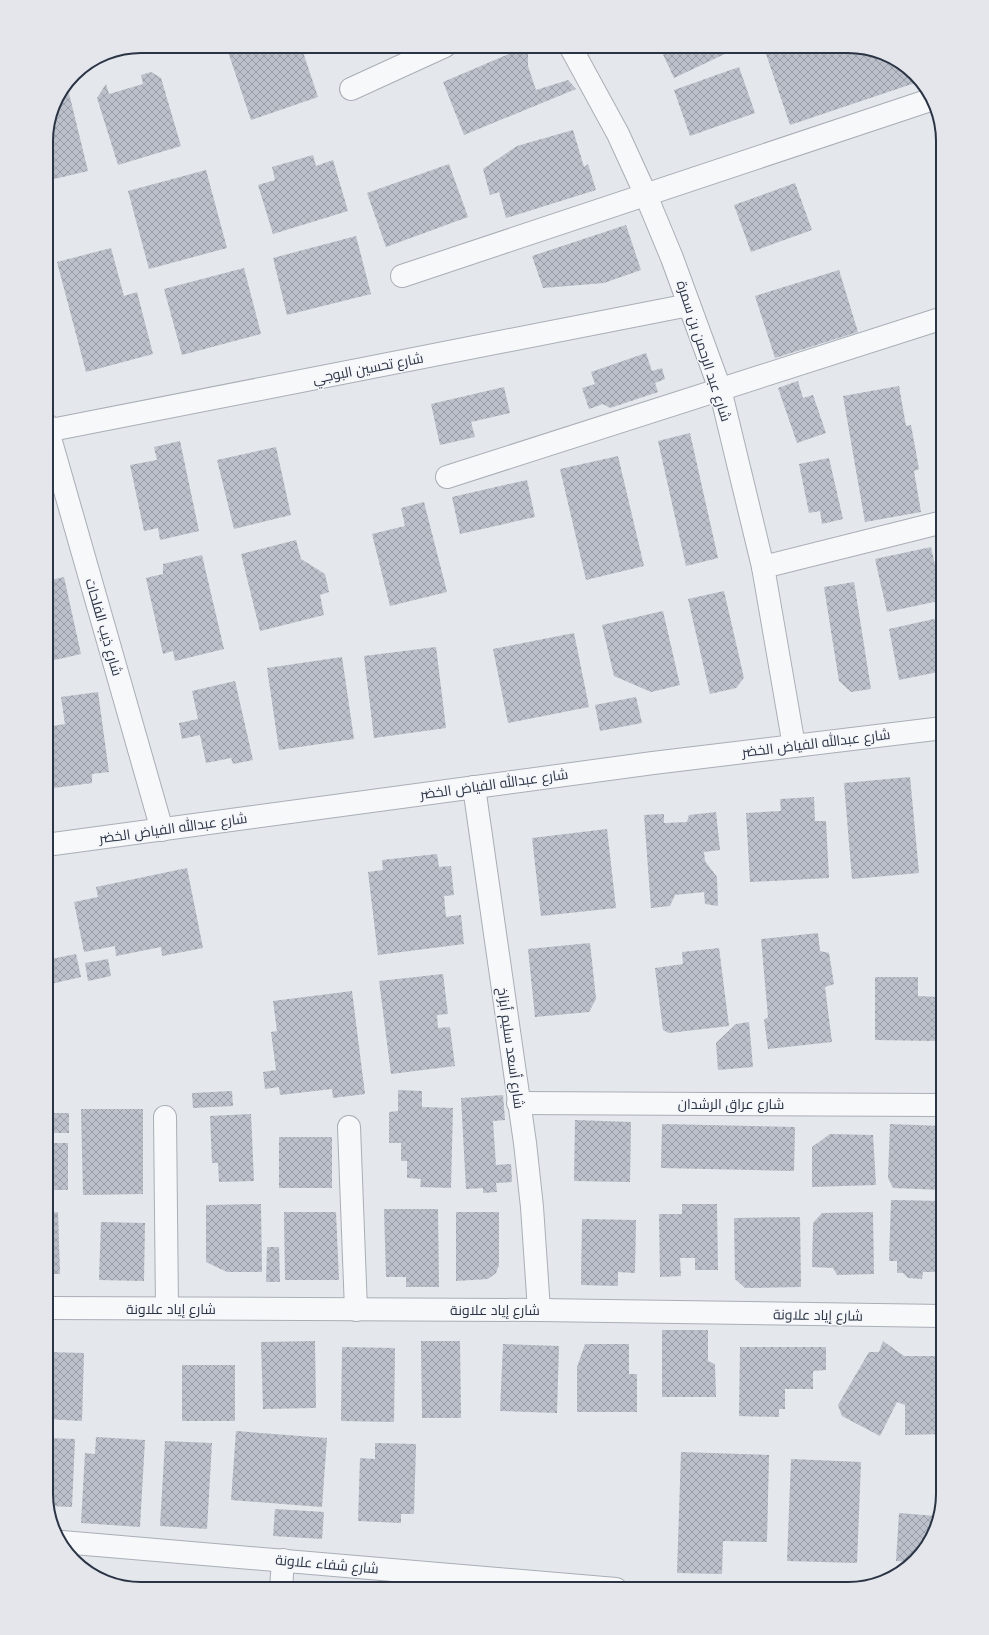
<svg xmlns="http://www.w3.org/2000/svg" width="989" height="1635" viewBox="0 0 989 1635" font-family="'Nunito Sans',Cairo,sans-serif">
  <style>
    .building { fill: url(#building-cross-hatch) }
    .lines { fill: none; stroke-linecap: round; stroke-linejoin: round }
    .minor-casing { stroke: #a9aeb7; stroke-width: 24 }
    .minor { stroke: #f7f8fa; stroke-width: 22 }
    .labels { text-anchor: middle; stroke-width: 3; stroke-linejoin: round; paint-order: stroke }
    .street-label { font-size: 14px; fill: #2b3445; stroke: #f4f6f9 }
    .rim { fill: none; stroke: #2b3445; stroke-width: 2 }
  </style>
  <defs>
    <pattern id="building-cross-hatch" width="8" height="8" patternUnits="userSpaceOnUse"><rect width="8" height="8" fill="#bbc0ca"/><path d="M0 0l8 8M0 8l8-8" fill="none" stroke="#989da6"/></pattern>
  </defs>
  <rect width="100%" height="100%" fill="#e4e7ec"/>
  <g class="building">
    <polygon points="226,46 301,46 318,97 251,120"/>
    <polygon points="528,46 528,66 536,90 568,80 576,89 464,135 443,82"/>
    <polygon points="659,46 724,46 727,53 674,78"/>
    <polygon points="769,46 854,46 901,62 918,82 790,125 764,48"/>
    <polygon points="739,67 755,113 690,136 674,90"/>
    <polygon points="151,72 161,78 181,146 118,165 97,98 106,84 109,94 143,84 141,75"/>
    <polygon points="67,85 88,171 46,181 46,135 53,105"/>
    <polygon points="573,130 584,167 588,164 596,190 506,218 499,192 490,195 483,169 517,146"/>
    <polygon points="313,155 316,166 333,160 348,211 273,234 258,185 275,180 272,167"/>
    <polygon points="449,164 468,217 386,247 367,193"/>
    <polygon points="206,170 227,248 149,269 128,191"/>
    <polygon points="795,183 812,230 751,252 734,205"/>
    <polygon points="626,225 641,270 604,283 543,288 532,256"/>
    <polygon points="356,236 371,294 287,315 273,258"/>
    <polygon points="111,248 124,296 137,292 153,354 86,372 57,262"/>
    <polygon points="244,268 261,334 182,355 164,289"/>
    <polygon points="839,270 858,332 775,358 755,296"/>
    <polygon points="646,353 652,371 662,368 665,379 655,383 658,392 610,408 603,404 589,409 582,388 595,384 591,372"/>
    <polygon points="798,381 803,398 813,395 826,433 797,443 778,388"/>
    <polygon points="899,386 906,426 911,425 919,469 914,471 921,512 865,522 843,396"/>
    <polygon points="504,387 510,413 471,422 475,437 440,445 431,404"/>
    <polygon points="690,433 718,558 686,566 658,441"/>
    <polygon points="180,441 199,531 160,540 158,528 144,531 130,465 157,460 154,447"/>
    <polygon points="276,447 291,515 234,529 217,460"/>
    <polygon points="618,456 644,566 586,580 560,469"/>
    <polygon points="829,458 843,519 822,524 820,511 809,513 799,464"/>
    <polygon points="527,480 535,517 460,534 452,497"/>
    <polygon points="424,502 447,592 390,606 372,534 405,526 401,508"/>
    <polygon points="46,535 50,553 46,554"/>
    <polygon points="296,540 301,559 325,574 329,592 320,595 324,615 260,631 241,554"/>
    <polygon points="931,547 943,600 887,612 875,559"/>
    <polygon points="202,555 224,649 175,661 173,651 163,654 146,578 163,574 163,564"/>
    <polygon points="64,577 81,654 46,662 46,581"/>
    <polygon points="854,582 871,689 851,692 839,681 824,587"/>
    <polygon points="724,591 744,678 736,688 710,694 688,599"/>
    <polygon points="663,611 680,685 651,692 614,676 602,625"/>
    <polygon points="943,617 943,671 899,680 889,629"/>
    <polygon points="574,633 589,707 508,723 493,649"/>
    <polygon points="436,647 446,728 374,738 364,656"/>
    <polygon points="342,657 354,739 279,750 267,668"/>
    <polygon points="235,681 253,760 233,764 231,758 206,763 200,735 182,739 179,723 198,719 192,691"/>
    <polygon points="98,692 109,772 92,774 92,783 46,789 46,727 65,724 61,697"/>
    <polygon points="636,697 642,723 600,731 595,705"/>
    <polygon points="910,777 919,873 852,879 844,783"/>
    <polygon points="940,779 943,779 943,805 942,806"/>
    <polygon points="814,797 815,821 826,821 829,878 750,882 746,813 781,811 780,799"/>
    <polygon points="716,812 720,850 704,852 705,861 717,877 718,906 705,904 704,892 675,895 670,906 651,908 644,815 664,814 664,823 687,822 689,815"/>
    <polygon points="607,829 616,908 541,916 532,838"/>
    <polygon points="437,854 439,867 451,866 454,895 444,896 446,917 461,915 464,944 378,955 368,872 383,870 382,860"/>
    <polygon points="187,868 203,948 162,956 161,947 116,956 115,946 84,952 74,902 98,897 96,887"/>
    <polygon points="51,916 54,932 49,952 46,953 46,917"/>
    <polygon points="818,933 820,951 829,953 834,984 825,987 832,1042 768,1049 764,1020 768,1017 761,939"/>
    <polygon points="590,943 596,999 589,1012 535,1017 528,949"/>
    <polygon points="719,948 729,1026 669,1033 663,1030 655,968 683,964 682,952"/>
    <polygon points="76,954 81,977 46,985 46,960"/>
    <polygon points="108,959 111,976 88,981 85,963"/>
    <polygon points="443,974 448,1014 437,1015 438,1028 450,1027 455,1066 391,1074 379,981"/>
    <polygon points="875,977 918,977 918,996 938,997 937,1041 875,1040"/>
    <polygon points="352,991 365,1094 333,1098 332,1089 280,1095 279,1087 265,1089 263,1072 276,1070 271,1032 277,1031 273,1001"/>
    <polygon points="749,1022 753,1067 718,1070 716,1043 736,1024"/>
    <polygon points="398,1090 422,1091 422,1107 453,1108 451,1188 420,1187 421,1179 407,1178 407,1161 401,1161 401,1143 389,1143 389,1112 398,1111"/>
    <polygon points="232,1091 233,1106 193,1108 192,1093"/>
    <polygon points="503,1095 505,1120 493,1121 496,1165 511,1164 512,1182 496,1183 497,1192 483,1193 483,1188 466,1189 461,1098"/>
    <polygon points="81,1109 143,1109 143,1194 83,1195"/>
    <rect x="48" y="1113" width="21" height="20"/>
    <polygon points="251,1114 254,1181 219,1182 218,1163 212,1163 210,1116"/>
    <polygon points="575,1120 631,1122 630,1182 574,1181"/>
    <polygon points="662,1124 795,1127 794,1171 661,1168"/>
    <polygon points="890,1124 943,1126 943,1190 893,1188 888,1178"/>
    <polygon points="830,1134 873,1135 876,1185 812,1187 812,1147"/>
    <rect x="279" y="1137" width="53" height="51"/>
    <rect x="46" y="1143" width="22" height="47"/>
    <polygon points="891,1200 943,1201 942,1272 923,1272 922,1279 908,1278 903,1273 897,1273 897,1261 889,1261"/>
    <polygon points="261,1204 262,1272 227,1272 206,1262 206,1205"/>
    <polygon points="682,1204 717,1204 718,1270 695,1270 695,1258 680,1258 681,1276 660,1277 659,1214 682,1214"/>
    <polygon points="384,1209 438,1209 439,1287 406,1287 406,1277 386,1277"/>
    <polygon points="58,1212 60,1274 46,1274 46,1213"/>
    <polygon points="284,1212 336,1212 339,1280 285,1280"/>
    <polygon points="456,1212 499,1212 499,1265 496,1273 488,1279 456,1281"/>
    <polygon points="873,1212 874,1274 837,1275 833,1268 812,1267 813,1223 822,1213"/>
    <polygon points="800,1217 801,1287 745,1288 735,1279 734,1218"/>
    <polygon points="582,1219 636,1220 635,1273 618,1272 618,1286 581,1285"/>
    <polygon points="101,1222 145,1223 144,1281 99,1280"/>
    <polygon points="267,1247 279,1247 280,1282 266,1282"/>
    <polygon points="662,1330 708,1330 708,1361 715,1364 716,1397 662,1397"/>
    <polygon points="315,1341 316,1408 263,1409 261,1342"/>
    <polygon points="421,1341 460,1341 461,1418 422,1418"/>
    <polygon points="883,1341 904,1356 941,1356 943,1434 905,1435 905,1405 897,1402 880,1436 842,1416 838,1405 869,1352 879,1352"/>
    <polygon points="503,1344 559,1346 557,1413 500,1411"/>
    <polygon points="585,1344 629,1344 629,1374 637,1374 637,1412 577,1412 577,1367"/>
    <polygon points="342,1347 395,1348 394,1422 341,1421"/>
    <polygon points="740,1347 826,1347 826,1370 813,1371 813,1389 785,1389 785,1409 779,1409 779,1417 739,1416"/>
    <polygon points="46,1352 84,1353 82,1421 46,1419"/>
    <rect x="182" y="1365" width="53" height="56"/>
    <polygon points="236,1431 327,1438 322,1507 231,1500"/>
    <polygon points="96,1437 145,1440 140,1527 81,1523 85,1453 95,1454"/>
    <polygon points="46,1438 75,1439 72,1507 49,1506 46,1494"/>
    <polygon points="165,1441 212,1443 207,1529 160,1526"/>
    <polygon points="375,1443 416,1444 414,1514 401,1514 401,1523 358,1521 360,1458 375,1459"/>
    <polygon points="681,1452 769,1455 767,1542 723,1541 722,1574 677,1573"/>
    <polygon points="791,1459 861,1462 857,1563 787,1561"/>
    <polygon points="275,1509 324,1512 322,1539 273,1536"/>
    <polygon points="899,1513 936,1516 927,1546 910,1562 896,1561"/>
  </g>
  <g class="lines">
    <defs>
      <g id="minor">
        <polyline points="570,46 618,134 645,193 672,258 720,389 763,567 794,746"/>
        <polyline points="351,89 445,46"/>
        <polyline points="402,276 933,99"/>
        <polyline points="46,424 162,830"/>
        <path d="M46,431C260,388 475,348 689,305"/>
        <polyline points="447,477 943,318"/>
        <polyline points="763,567 943,522"/>
        <polyline points="474,787 525,1143 532,1207 539,1310"/>
        <polyline points="46,845 653,763 943,728"/>
        <polyline points="518,1103 943,1105"/>
        <polyline points="165,1117 167,1308"/>
        <polyline points="349,1127 356,1310"/>
        <polyline points="46,1308 539,1310 943,1316"/>
        <polyline points="62,1542 616,1589"/>
        <polyline points="281,1589 283,1560"/>
      </g>
    </defs>
    <use href="#minor" class="minor-casing"/>
    <use href="#minor" class="minor"/>
  </g>
  <g class="labels">
    <g class="street-label">
      <text transform="translate(704 351) rotate(72)" y="5">شارع عبد الرحمن بن سمرة</text>
      <text transform="translate(368 368) rotate(-11)" y="5">شارع تحسين البوجي</text>
      <text transform="translate(104 627) rotate(74)" y="5">شارع ذيب الفلحات</text>
      <text transform="translate(816 743) rotate(-7)" y="5">شارع عبدالله الفياض الخضر</text>
      <text transform="translate(494 784) rotate(-8)" y="5">شارع عبدالله الفياض الخضر</text>
      <text transform="translate(173 828) rotate(-8)" y="5">شارع عبدالله الفياض الخضر</text>
      <text transform="translate(511 1048) rotate(82)" y="5">شارع أسعد سليم أبزاخ</text>
      <text x="731" y="1109">شارع عراق الرشدان</text>
      <text x="171" y="1314">شارع إياد علاونة</text>
      <text x="495" y="1315">شارع إياد علاونة</text>
      <text transform="translate(818 1315) rotate(1)" y="5">شارع إياد علاونة</text>
      <text transform="translate(327 1564) rotate(5)" y="5">شارع شفاء علاونة</text>
    </g>
  </g>
  <path d="M0 0H989V1635H0ZM141 53H848A88 88 0 0 1 936 141V1494A88 88 0 0 1 848 1582H141A88 88 0 0 1 53 1494V141A88 88 0 0 1 141 53Z" fill="#e4e6eb" fill-rule="evenodd"/>
  <path class="rim" d="M141 53H848A88 88 0 0 1 936 141V1494A88 88 0 0 1 848 1582H141A88 88 0 0 1 53 1494V141A88 88 0 0 1 141 53Z"/>
</svg>
